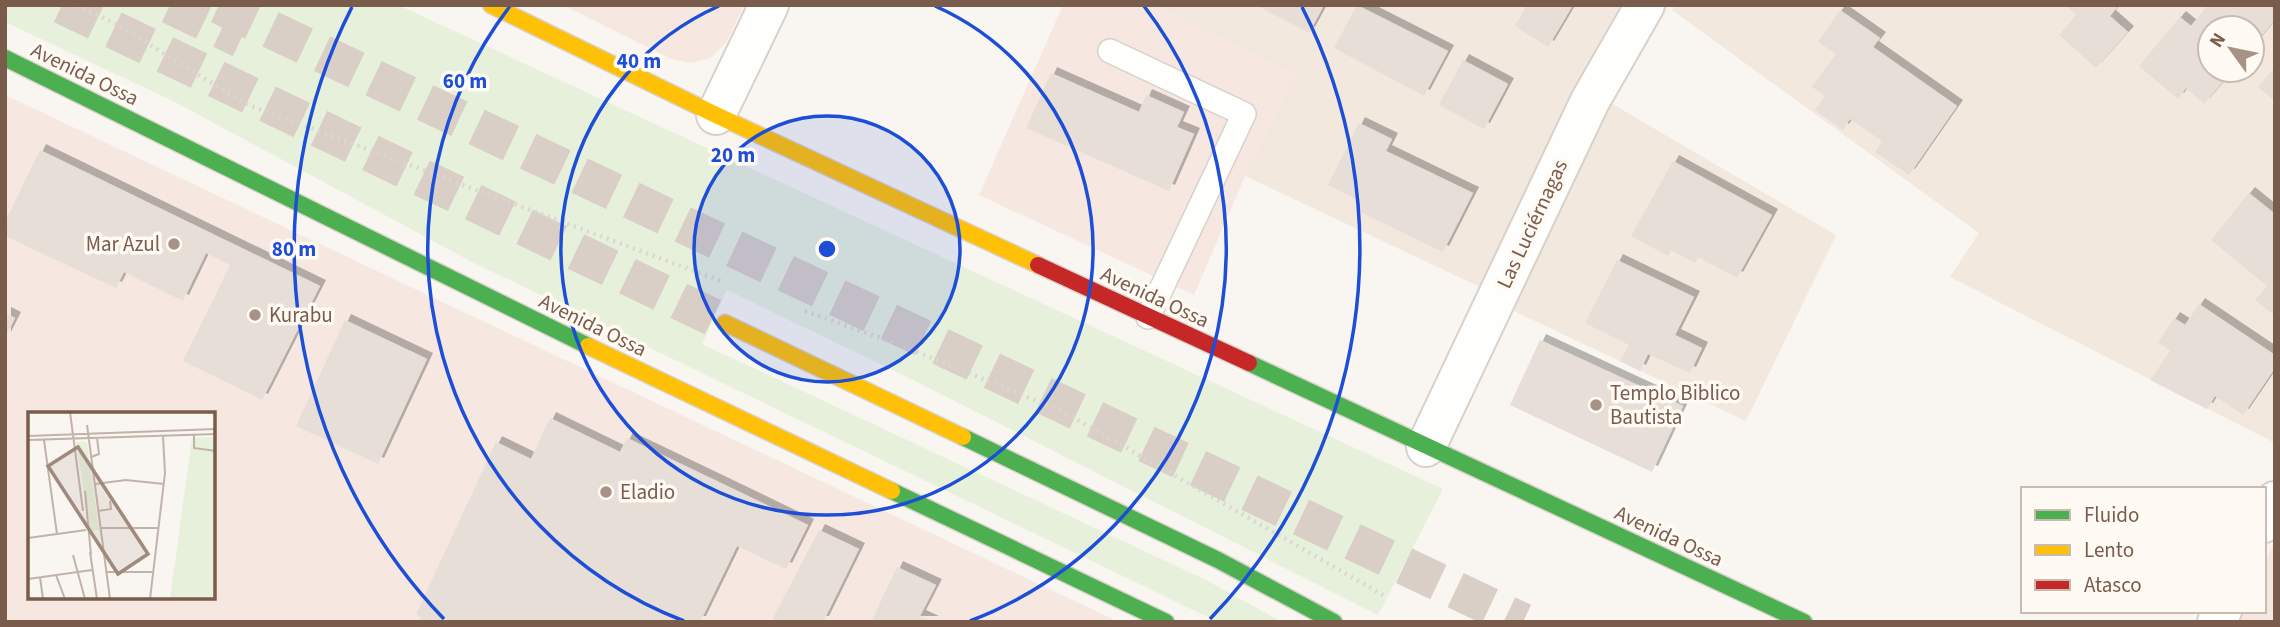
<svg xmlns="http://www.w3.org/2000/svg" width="2280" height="627" viewBox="0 0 2280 627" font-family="'Source Sans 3',sans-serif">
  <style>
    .residential { fill: #f2e8de; fill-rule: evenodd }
    .commercial { fill: #f6e8e1; fill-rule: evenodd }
    .green { fill: #e7f0db }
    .building { fill: #e6ded7; filter: url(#shadow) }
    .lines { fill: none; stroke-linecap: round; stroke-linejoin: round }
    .highway-tunnel { stroke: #d9cfc7; stroke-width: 38; stroke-dasharray: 38 19; stroke-linecap: butt }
    .lane-casing { stroke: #d7d1cb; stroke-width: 26 }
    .street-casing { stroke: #d7d1cb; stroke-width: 42 }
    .fast-casing { stroke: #dad1cc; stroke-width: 19 }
    .slow-casing { stroke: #dad1cc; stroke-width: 19 }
    .jam-casing { stroke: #dad1cc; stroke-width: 19 }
    .path { stroke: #dcd5d0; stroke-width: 4.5; stroke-dasharray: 2 5; stroke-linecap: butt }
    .lane { stroke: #fefefd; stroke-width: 23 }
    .street { stroke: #fefefd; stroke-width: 38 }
    .fast { stroke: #4caf50; stroke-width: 16 }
    .slow { stroke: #ffc107; stroke-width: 16 }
    .jam { stroke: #c62828; stroke-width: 16 }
    .ring { fill: none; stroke: #1d4ed8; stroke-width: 3.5 }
    .poi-dot { fill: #a69286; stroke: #fffaf3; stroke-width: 2.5 }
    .labels { text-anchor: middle; stroke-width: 7; stroke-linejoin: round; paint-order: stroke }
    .street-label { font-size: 21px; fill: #7a5c4d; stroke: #fffaf3 }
    .poi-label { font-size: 21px; fill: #7a5c4d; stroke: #fffaf3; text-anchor: start }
    .inset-road { fill: none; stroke: #c2b3aa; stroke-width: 2 }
    .view { fill: #9f8a7d; fill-opacity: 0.15; stroke: #9f8a7d; stroke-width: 3.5 }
    .inset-edge { fill: none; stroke: #7a5c4d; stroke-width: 3.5 }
    .centre { fill: #1d4ed8; stroke: #fffaf3; stroke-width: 3.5 }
    .ring-label { font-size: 21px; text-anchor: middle; font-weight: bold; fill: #1d4ed8; stroke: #fffaf3; stroke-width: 7; stroke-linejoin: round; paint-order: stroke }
  </style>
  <defs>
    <filter id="shadow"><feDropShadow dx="6" dy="-6" stdDeviation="0" flood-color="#0004"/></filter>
  </defs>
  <rect width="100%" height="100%" fill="#f9f5f0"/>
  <g class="residential">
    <polygon points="1153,5 1620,5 1583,73 1482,288 1245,176 1294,75"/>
    <path d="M1675,5H2275V443L1950,277L1979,233L1672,10ZM2210,28H2252V70H2210Z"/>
    <polygon points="1609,102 1836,235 1746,421 1512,310"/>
  </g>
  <g class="commercial">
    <polygon points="563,5 744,5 726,43 710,58 691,63 671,59"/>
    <polygon points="1063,5 1153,5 1294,75 1245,176 1194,295 979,195"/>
    <path d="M5,95L1119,622H5ZM30,414H214V597H30Z"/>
    <polygon points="2275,541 2275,622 2237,622 2242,611 2264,611 2264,564"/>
  </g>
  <polygon class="green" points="5,5 398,5 1443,489 1378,615 915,381 727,290 702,344 1206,580 1282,622 1218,622 472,262 173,101 5,22"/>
  <g class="building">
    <polygon points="1256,5 1324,5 1309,33"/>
    <polygon points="1357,5 1448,51 1424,96 1334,48"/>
    <polygon points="1527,5 1573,5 1548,47 1515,26"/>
    <polygon points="2065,5 2119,5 2110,16 2128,32 2096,68 2059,35 2076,15"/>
    <polygon points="2208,5 2272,5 2275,20 2252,47 2252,28 2210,28 2210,70 2233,70 2204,104 2186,88 2178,99 2139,66 2180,17 2191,26"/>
    <polygon points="1840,10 1880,38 1873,47 1957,106 1909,175 1875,152 1882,141 1850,119 1843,130 1815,110 1825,96 1812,87 1836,54 1818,42"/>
    <polygon points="1463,60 1508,84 1484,129 1439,105"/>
    <polygon points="2275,67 2275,101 2258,87"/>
    <polygon points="1051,73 1139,112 1146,95 1184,112 1177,127 1194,134 1169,191 1026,128"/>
    <polygon points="1359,123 1392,139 1386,151 1473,193 1443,252 1356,210 1360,201 1328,185"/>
    <polygon points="40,150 320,286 262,400 183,361 230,265 206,253 183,301 124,272 116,288 5,236 5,222"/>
    <polygon points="1673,161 1772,215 1737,278 1698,257 1695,263 1671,250 1668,256 1631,236"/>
    <polygon points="2249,193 2275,214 2275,316 2255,300 2267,286 2211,240"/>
    <polygon points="1617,260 1694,297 1675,335 1702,348 1690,373 1648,354 1640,371 1620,361 1629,345 1585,323"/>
    <polygon points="2199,304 2275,355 2275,368 2243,415 2215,396 2207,409 2150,380 2170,351 2158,342 2174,318 2185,325"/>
    <polygon points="5,313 15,318 5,338"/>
    <polygon points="345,320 427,359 378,464 296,426"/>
    <polygon points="1540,340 1683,406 1652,472 1510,405"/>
    <polygon points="550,418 620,452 627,438 808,525 786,569 737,546 700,622 419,622 421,617 416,614 496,442 531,459"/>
    <polygon points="819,530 859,549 823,622 771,622"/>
    <polygon points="897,567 936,585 920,616 933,622 871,622"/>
  </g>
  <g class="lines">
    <g class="highway-tunnel">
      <polyline points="62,5 725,323"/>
      <polyline points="170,5 241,39"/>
      <polyline points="219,5 1523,622"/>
    </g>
    <defs>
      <polyline id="lane" points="1110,51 1244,114 1148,317"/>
      <g id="street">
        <polyline points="716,115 769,5"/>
        <polyline points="1426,447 1590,101 1645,5"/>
        <polyline points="2264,523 2275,501"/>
        <polyline points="2217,622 2222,611"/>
      </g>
      <g id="fast">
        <polyline points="5,58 588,346"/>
        <polyline points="1249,363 1804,622"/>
        <polyline points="963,437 1218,560 1334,622"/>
        <polyline points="892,491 1166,622"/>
      </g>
      <g id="slow">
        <polyline points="491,5 716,115 1038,265"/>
        <polyline points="725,323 963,437"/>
        <polyline points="588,346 892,491"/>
      </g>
      <polyline id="jam" points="1038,265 1249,363"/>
    </defs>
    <use href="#lane" class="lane-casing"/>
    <use href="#street" class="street-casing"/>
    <use href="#fast" class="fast-casing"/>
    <use href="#slow" class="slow-casing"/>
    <use href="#jam" class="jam-casing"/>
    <g class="path">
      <polyline points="77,5 118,25 246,104 721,281"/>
      <polyline points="805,311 900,345 1064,412 1383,595"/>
    </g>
    <use href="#lane" class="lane"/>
    <use href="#street" class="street"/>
    <use href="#fast" class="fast"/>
    <use href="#slow" class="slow"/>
    <use href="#jam" class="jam"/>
  </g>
  <circle cx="827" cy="249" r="133" fill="#1d4ed8" fill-opacity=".12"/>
  <g class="ring">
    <circle cx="827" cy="249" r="133"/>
    <path d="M935 6A266 266 0 1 1 719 6"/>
    <path d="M684 621A399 399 0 0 1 510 6M1144 6A399 399 0 0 1 970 621"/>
    <path d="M444 619A533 533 0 0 1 352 7M1302 7A533 533 0 0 1 1210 619"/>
  </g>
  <g class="poi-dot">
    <circle cx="174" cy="244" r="7"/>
    <circle cx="255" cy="315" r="7"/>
    <circle cx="1596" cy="405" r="7"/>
    <circle cx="606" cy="492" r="7"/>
  </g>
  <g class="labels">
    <g class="street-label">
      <text transform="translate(85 74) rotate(26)" y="7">Avenida Ossa</text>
      <text transform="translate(1532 224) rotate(-65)" y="7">Las Luciérnagas</text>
      <text transform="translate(1155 297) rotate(25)" y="7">Avenida Ossa</text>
      <text transform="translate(593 325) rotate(26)" y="7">Avenida Ossa</text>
      <text transform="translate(1669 536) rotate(25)" y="7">Avenida Ossa</text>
    </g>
    <g class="poi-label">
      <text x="160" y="251" text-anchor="end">Mar Azul</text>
      <text x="269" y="322">Kurabu</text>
      <text x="1610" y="400">Templo Biblico<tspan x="1610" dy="24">Bautista</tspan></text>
      <text x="620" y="499">Eladio</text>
    </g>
  </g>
  <g transform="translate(28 412)">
    <rect width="187" height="187" fill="#f9f5f0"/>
    <path d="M187,25V187H142L164,26ZM48,30H59L71,118L63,119Z" fill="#e7f0db"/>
    <path class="inset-road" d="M42,0L55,99M59,13L82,187M166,23V36L188,39M0,24L188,17M0,28L188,22M16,28L29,122M63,45L71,42L69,26M67,72L98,68L136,72M57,79L63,143M70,99L83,97L82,89M73,116H130M0,126L58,118M62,140L69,187M45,143L57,187M79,160H124M28,163L37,187M12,165L15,187M0,167L64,158M122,187L137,61L135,24"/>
    <path class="view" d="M50,35L120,142L90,162L20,54Z"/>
    <rect width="187" height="187" class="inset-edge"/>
  </g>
  <circle cx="827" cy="249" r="10" class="centre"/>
  <g class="ring-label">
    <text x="639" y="68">40 m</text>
    <text x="465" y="88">60 m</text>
    <text x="733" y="162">20 m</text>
    <text x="294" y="256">80 m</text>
  </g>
  <rect width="2280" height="627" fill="none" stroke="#7a5c4d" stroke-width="14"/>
  <rect x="2021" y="487" width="245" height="126" fill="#fffaf3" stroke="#cabbb1" stroke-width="2"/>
  <rect x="2035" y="510" width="35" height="10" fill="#4caf50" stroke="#cabbb1" stroke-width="2"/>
  <text x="2084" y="522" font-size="21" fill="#7a5c4d">Fluido</text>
  <rect x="2035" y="545" width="35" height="10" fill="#ffc107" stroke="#cabbb1" stroke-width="2"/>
  <text x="2084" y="557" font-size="21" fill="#7a5c4d">Lento</text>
  <rect x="2035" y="580" width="35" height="10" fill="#c62828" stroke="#cabbb1" stroke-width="2"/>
  <text x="2084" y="592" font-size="21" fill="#7a5c4d">Atasco</text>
  <g transform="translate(2231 49) rotate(303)"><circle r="33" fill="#fffaf3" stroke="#cabbb1" stroke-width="2"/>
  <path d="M0-5L12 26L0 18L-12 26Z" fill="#a69286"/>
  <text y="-10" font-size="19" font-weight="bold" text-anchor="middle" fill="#7a5c4d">N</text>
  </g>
</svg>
